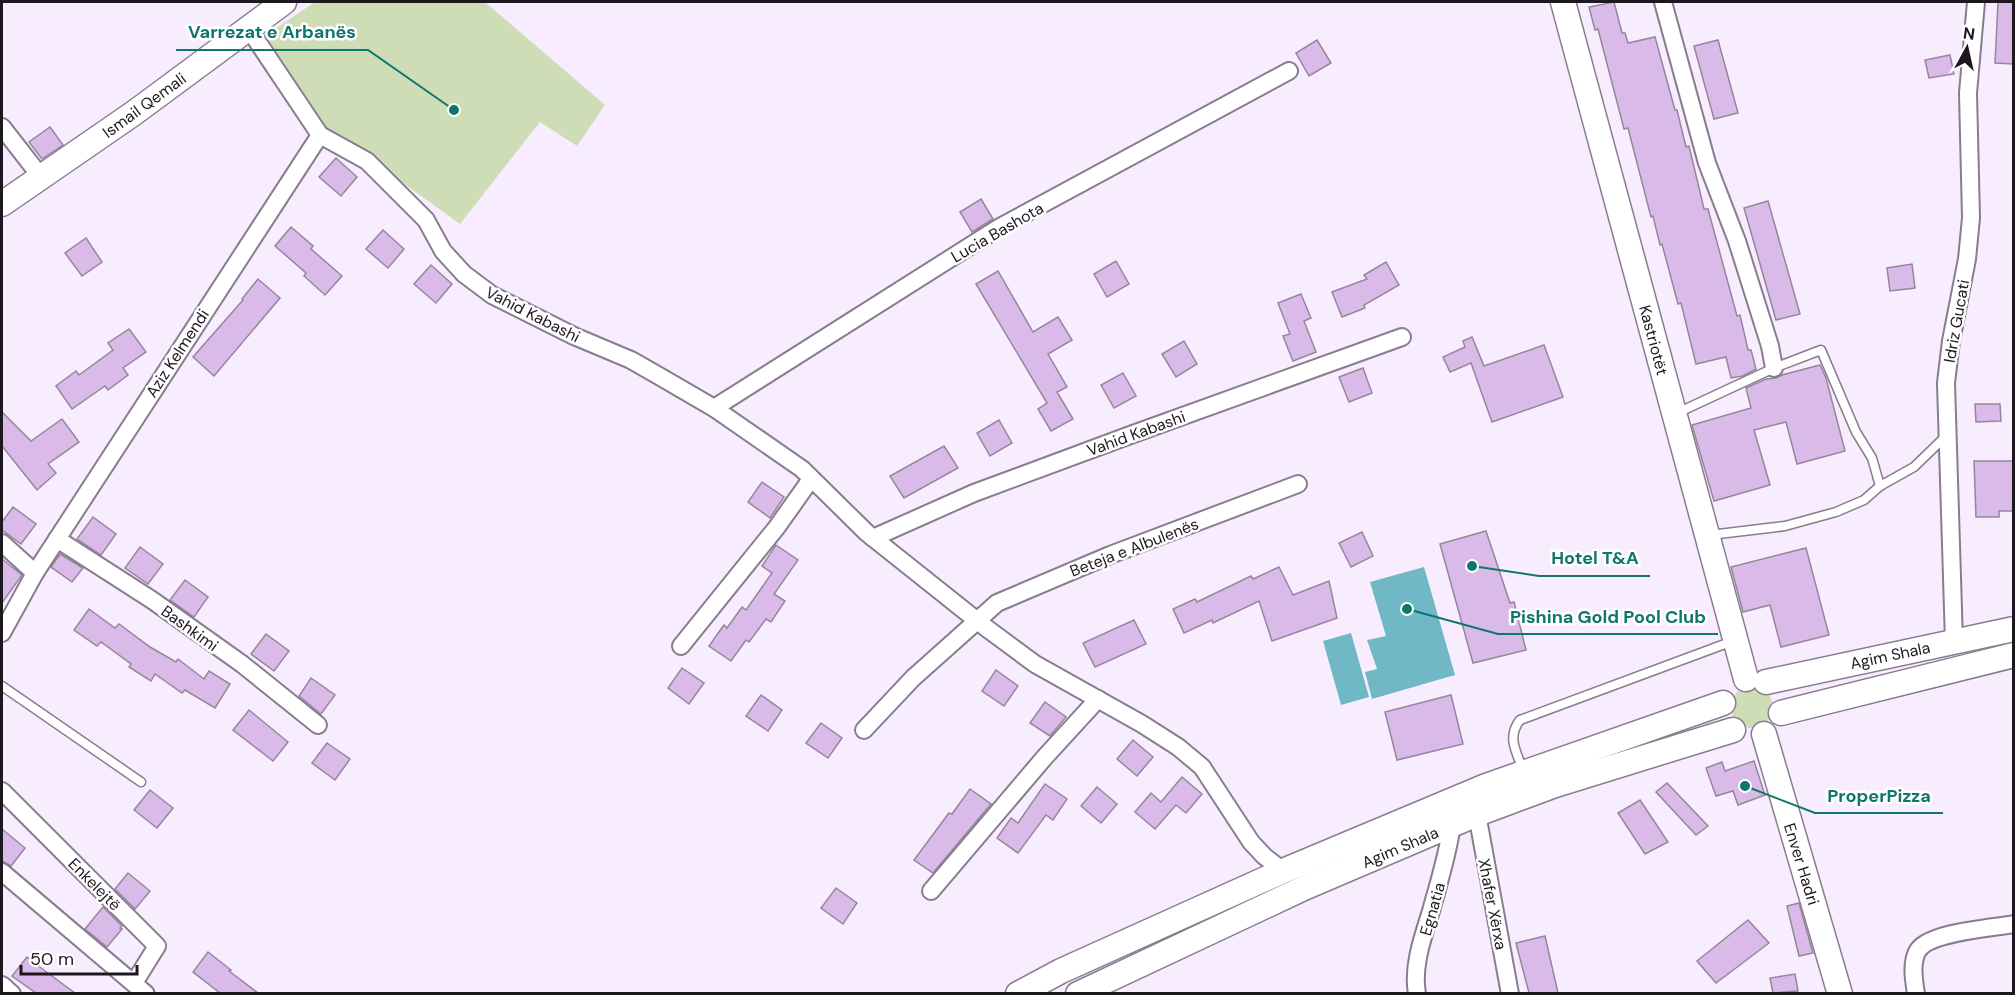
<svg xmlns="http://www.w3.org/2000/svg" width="2015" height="995" viewBox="0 0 2015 995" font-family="'DM Sans',sans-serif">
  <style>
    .green { fill: #cfddb7 }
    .water { fill: #70b8c5 }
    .building { fill: #dabae9; stroke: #94879b; stroke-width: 1.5 }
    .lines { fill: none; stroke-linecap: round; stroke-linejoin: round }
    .lane-casing { stroke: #897c8f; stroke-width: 11 }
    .street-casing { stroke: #897c8f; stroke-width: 20 }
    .secondary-casing { stroke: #897c8f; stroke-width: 27 }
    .lane { stroke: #fff; stroke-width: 8 }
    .street { stroke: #fff; stroke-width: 16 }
    .secondary { stroke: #fff; stroke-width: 24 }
    .labels { text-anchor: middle; stroke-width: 5; stroke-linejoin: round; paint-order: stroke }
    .street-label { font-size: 16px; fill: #1d181f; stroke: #fff }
    .leader { fill: none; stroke: #0f766e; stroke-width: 2 }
    .callout-dot { fill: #0f766e; stroke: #fff; stroke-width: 2 }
    .callout-label { font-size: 18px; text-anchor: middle; font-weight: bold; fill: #0f766e; stroke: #fff; stroke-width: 5; stroke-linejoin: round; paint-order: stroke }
  </style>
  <rect width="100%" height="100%" fill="#f8edfe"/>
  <g class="green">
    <polygon points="315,2 485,2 605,105 577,146 540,122 460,224 309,115 266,35"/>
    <circle cx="1752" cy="707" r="21"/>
  </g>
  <g class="water">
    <polygon points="1424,567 1455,675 1372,699 1365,672 1377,669 1367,640 1386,636 1370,582"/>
    <polygon points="1351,633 1369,697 1341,705 1323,641"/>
  </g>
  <g class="building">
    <polygon points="1614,2 1622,33 1625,33 1628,43 1655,37 1675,110 1677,110 1686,147 1689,146 1704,209 1708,209 1737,316 1740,315 1748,350 1751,350 1756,369 1743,376 1731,378 1726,357 1696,364 1681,303 1678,304 1662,244 1660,245 1653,216 1651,217 1628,128 1624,129 1598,29 1595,30 1589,7"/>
    <polygon points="1998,2 2013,2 2013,64 1995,63"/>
    <polygon points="1317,40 1331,63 1309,76 1296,53"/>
    <polygon points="1718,40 1738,113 1714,119 1694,46"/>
    <polygon points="1950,55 1954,74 1929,78 1925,60"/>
    <polygon points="50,127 63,145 42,159 29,142"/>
    <polygon points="336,158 357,177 341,196 319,177"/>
    <polygon points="981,199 993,219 972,232 960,212"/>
    <polygon points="1768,201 1800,314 1776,320 1744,208"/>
    <polygon points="291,227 313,246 311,249 342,276 325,295 304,276 306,273 275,246"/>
    <polygon points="383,230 404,249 388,268 366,249"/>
    <polygon points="86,238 102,262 82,276 65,253"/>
    <polygon points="1116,261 1129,284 1107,297 1094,274"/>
    <polygon points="1386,262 1399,285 1364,305 1365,308 1342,317 1332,292 1367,279 1364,275"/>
    <polygon points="1912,264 1915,288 1890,291 1887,268"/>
    <polygon points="431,265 452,284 436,303 414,284"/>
    <polygon points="998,271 1033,332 1058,317 1072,340 1048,354 1067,387 1057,392 1073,419 1051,431 1038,409 1047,403 976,284"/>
    <polygon points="258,279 280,298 214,376 193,357 243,300 242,299"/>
    <polygon points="1301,294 1311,318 1304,321 1316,352 1293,361 1283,336 1290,334 1278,303"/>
    <polygon points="129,329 146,352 123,368 128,375 108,390 105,386 72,409 56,386 76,371 79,375 113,350 108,343"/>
    <polygon points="1472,337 1484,366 1544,345 1563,397 1492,422 1471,363 1450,372 1443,357 1465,347 1463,341"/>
    <polygon points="1184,341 1197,364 1176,377 1162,354"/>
    <polygon points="1820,365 1826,378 1845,451 1797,464 1786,422 1754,430 1770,485 1714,501 1692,425 1751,408 1746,388 1766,379 1776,378 1782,375"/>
    <polygon points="1363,368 1372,393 1349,402 1339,377"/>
    <polygon points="1123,373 1136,396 1114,408 1101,385"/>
    <polygon points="1975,404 2000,404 2001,421 1976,422"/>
    <polygon points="2,412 31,441 62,419 79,442 48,464 56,473 37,490 2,446"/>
    <polygon points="999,420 1012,443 990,456 977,433"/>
    <polygon points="944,446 958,468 904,498 890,476"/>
    <polygon points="1974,461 2013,461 2013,511 1999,511 1999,517 1976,517"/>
    <polygon points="762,482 784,497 770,518 748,502"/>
    <polygon points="13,507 36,524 21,544 2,530 2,522"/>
    <polygon points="93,517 116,534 101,555 77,539"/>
    <polygon points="1486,531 1510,603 1514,602 1526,650 1473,663 1440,544"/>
    <polygon points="1362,532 1373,556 1351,567 1339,543"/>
    <polygon points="776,545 798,560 774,594 785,601 771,622 766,619 749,642 746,640 731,661 709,646 724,625 727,628 742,607 746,610 772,573 762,566"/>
    <polygon points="140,547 163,564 148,584 125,568"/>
    <polygon points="1806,548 1829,635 1781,647 1770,605 1743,612 1731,567"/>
    <polygon points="60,554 83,568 72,582 51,567"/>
    <polygon points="2,559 22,575 2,603"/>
    <polygon points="1279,567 1293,595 1329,581 1337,618 1272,641 1259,601 1213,623 1212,620 1184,633 1173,609 1195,599 1197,602 1251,576 1253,579"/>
    <polygon points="185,580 208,597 194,617 170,600"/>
    <polygon points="89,609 115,628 119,624 150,647 176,662 178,659 204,679 209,671 230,684 215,708 185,690 182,693 155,674 151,681 129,667 131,664 101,642 97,646 74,630"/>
    <polygon points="1134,620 1146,644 1095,667 1083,643"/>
    <polygon points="266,634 289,651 274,671 251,654"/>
    <polygon points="682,668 704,683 689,704 668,688"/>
    <polygon points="996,670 1018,686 1004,706 982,691"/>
    <polygon points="311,678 335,695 321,714 299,696"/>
    <polygon points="761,695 782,710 768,731 746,716"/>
    <polygon points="1451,695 1463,744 1397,760 1385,712"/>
    <polygon points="1045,702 1066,717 1050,736 1030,723"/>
    <polygon points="249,710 288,742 273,761 233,730"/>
    <polygon points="821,723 842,738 828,758 806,743"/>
    <polygon points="1133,740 1153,757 1137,776 1117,759"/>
    <polygon points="327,743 350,759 335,780 312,763"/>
    <polygon points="1754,761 1765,795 1738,805 1733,791 1716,796 1706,768 1722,762 1725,771"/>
    <polygon points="1182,777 1202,794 1186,813 1176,805 1155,829 1135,812 1151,793 1161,802"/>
    <polygon points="1667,783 1688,805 1708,826 1696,835 1656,792"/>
    <polygon points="1045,784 1067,799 1053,820 1046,815 1018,853 997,838 1011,818 1018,823"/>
    <polygon points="1097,787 1117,804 1101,823 1081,806"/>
    <polygon points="970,789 991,804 933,873 914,860 949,813 952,814"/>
    <polygon points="150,790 173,808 157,828 134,810"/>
    <polygon points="1640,800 1668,842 1645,854 1618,813"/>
    <polygon points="2,829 25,848 11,866 2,861"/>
    <polygon points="128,873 150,891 135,909 115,889"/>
    <polygon points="836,888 857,903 843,924 821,908"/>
    <polygon points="1799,903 1813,953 1799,956 1787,906"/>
    <polygon points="103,907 122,926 120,928 122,929 107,947 85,929"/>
    <polygon points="1748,920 1769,943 1716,983 1697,961"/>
    <polygon points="1545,936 1558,993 1529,993 1516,943"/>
    <polygon points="208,952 231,970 229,971 258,993 220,993 193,972"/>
    <polygon points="27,957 45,971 75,993 36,993 12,976"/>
    <polygon points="1795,974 1798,991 1773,993 1770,978"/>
  </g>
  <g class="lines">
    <defs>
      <g id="lane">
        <polyline points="1675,414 1774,368 1821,350 1856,432 1872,458 1880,486"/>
        <polyline points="1710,535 1785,526 1836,512 1864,500 1880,486 1914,467 1947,435"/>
        <polyline points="2,686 141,782"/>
        <path d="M1524,772C1517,753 1506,738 1520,720L1733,641"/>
      </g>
      <g id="street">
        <polyline points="1663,2 1707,163 1737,241 1770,346 1774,368"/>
        <polyline points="249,29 320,135 367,161 426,220 443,251 464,274 492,295 574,336 631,360 659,376 714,408 802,469 867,533 985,627 1035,664 1142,724 1178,747 1202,767 1251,842 1264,856 1283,871"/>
        <polyline points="2,127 41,177"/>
        <polyline points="714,408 1000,227 1289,71"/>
        <polyline points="873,538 974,493 1133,434 1402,337"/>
        <polyline points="57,539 152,600 242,664 318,725"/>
        <polyline points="2,543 35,573"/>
        <polyline points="2,633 35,573 320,135"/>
        <polyline points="1954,642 1946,383 1951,341 1967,259 1971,218 1968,93 1976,2"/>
        <polyline points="681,646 777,527 811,479"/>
        <polyline points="864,730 913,678 997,603 1110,555 1298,484"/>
        <polyline points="2,791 157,946 134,983"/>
        <polyline points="1477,814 1510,994"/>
        <polyline points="2,872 146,994"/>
        <polyline points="931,891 1044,758 1098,699"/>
        <polyline points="2,985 12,994"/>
        <path d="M1417,994C1412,966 1423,937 1431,911C1439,882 1448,854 1452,824"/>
        <path d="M1916,994C1914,980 1911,965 1917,952C1926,932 1993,928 2014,924"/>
      </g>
      <g id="secondary">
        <polyline points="1563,2 1746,679"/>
        <polyline points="2,204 134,113 284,2"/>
        <polyline points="1766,682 2014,629"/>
        <polyline points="1781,713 2014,655"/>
        <polyline points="1764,734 1840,994"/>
        <polyline points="1018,994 1061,971 1283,871 1486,786 1723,703"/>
        <polyline points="1078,994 1306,887 1477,814 1555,785 1733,730"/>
      </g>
    </defs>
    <use href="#lane" class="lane-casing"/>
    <use href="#street" class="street-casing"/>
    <use href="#secondary" class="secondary-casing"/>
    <use href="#lane" class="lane"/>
    <use href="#street" class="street"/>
    <use href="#secondary" class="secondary"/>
  </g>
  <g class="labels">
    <g class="street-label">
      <text transform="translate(144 105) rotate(-36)" y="6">Ismail Qemali</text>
      <text transform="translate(997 232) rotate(-30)" y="6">Lucia Bashota</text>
      <text transform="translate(533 314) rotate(27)" y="6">Vahid Kabashi</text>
      <text transform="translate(1956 321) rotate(-80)" y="6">Idriz Gucati</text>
      <text transform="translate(1654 340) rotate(75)" y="6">Kastriotët</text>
      <text transform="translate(177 353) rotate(-57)" y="6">Aziz Kelmendi</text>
      <text transform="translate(1136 433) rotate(-20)" y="6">Vahid Kabashi</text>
      <text transform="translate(1134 547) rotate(-21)" y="6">Beteja e Albulenës</text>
      <text transform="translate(190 628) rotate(36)" y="6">Bashkimi</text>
      <text transform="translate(1890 655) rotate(-12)" y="6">Agim Shala</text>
      <text transform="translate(1400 847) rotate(-23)" y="6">Agim Shala</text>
      <text transform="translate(1802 864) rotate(73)" y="6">Enver Hadri</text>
      <text transform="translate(95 884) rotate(45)" y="6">Enkelejtë</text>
      <text transform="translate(1493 904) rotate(79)" y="6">Xhafer Xërxa</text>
      <text transform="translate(1432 909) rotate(-74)" y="6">Egnatia</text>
    </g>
  </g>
  <path class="leader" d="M454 110L368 50H176M1472 566L1539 576H1650M1407 609L1498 634H1718M1745 786L1815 813H1943"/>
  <g class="callout-dot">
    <circle cx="454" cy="110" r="6"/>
    <circle cx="1472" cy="566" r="6"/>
    <circle cx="1407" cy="609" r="6"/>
    <circle cx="1745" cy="786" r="6"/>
  </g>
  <g class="callout-label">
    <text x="272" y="38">Varrezat e Arbanës</text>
    <text x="1595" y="564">Hotel T&amp;A</text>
    <text x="1608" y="623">Pishina Gold Pool Club</text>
    <text x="1879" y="802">ProperPizza</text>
  </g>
  <rect width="2015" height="995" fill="none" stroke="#1d181f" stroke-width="6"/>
  <g transform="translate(1967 48) rotate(8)" stroke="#ffffff" stroke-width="4.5" paint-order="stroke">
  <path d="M0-4.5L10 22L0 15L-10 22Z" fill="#1d181f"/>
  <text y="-9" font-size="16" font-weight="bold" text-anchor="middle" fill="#1d181f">N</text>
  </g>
  <path d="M21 965v9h116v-9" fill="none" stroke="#1d181f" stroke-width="3"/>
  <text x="30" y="965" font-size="18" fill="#1d181f" stroke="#ffffff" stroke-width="4.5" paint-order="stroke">50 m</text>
</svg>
